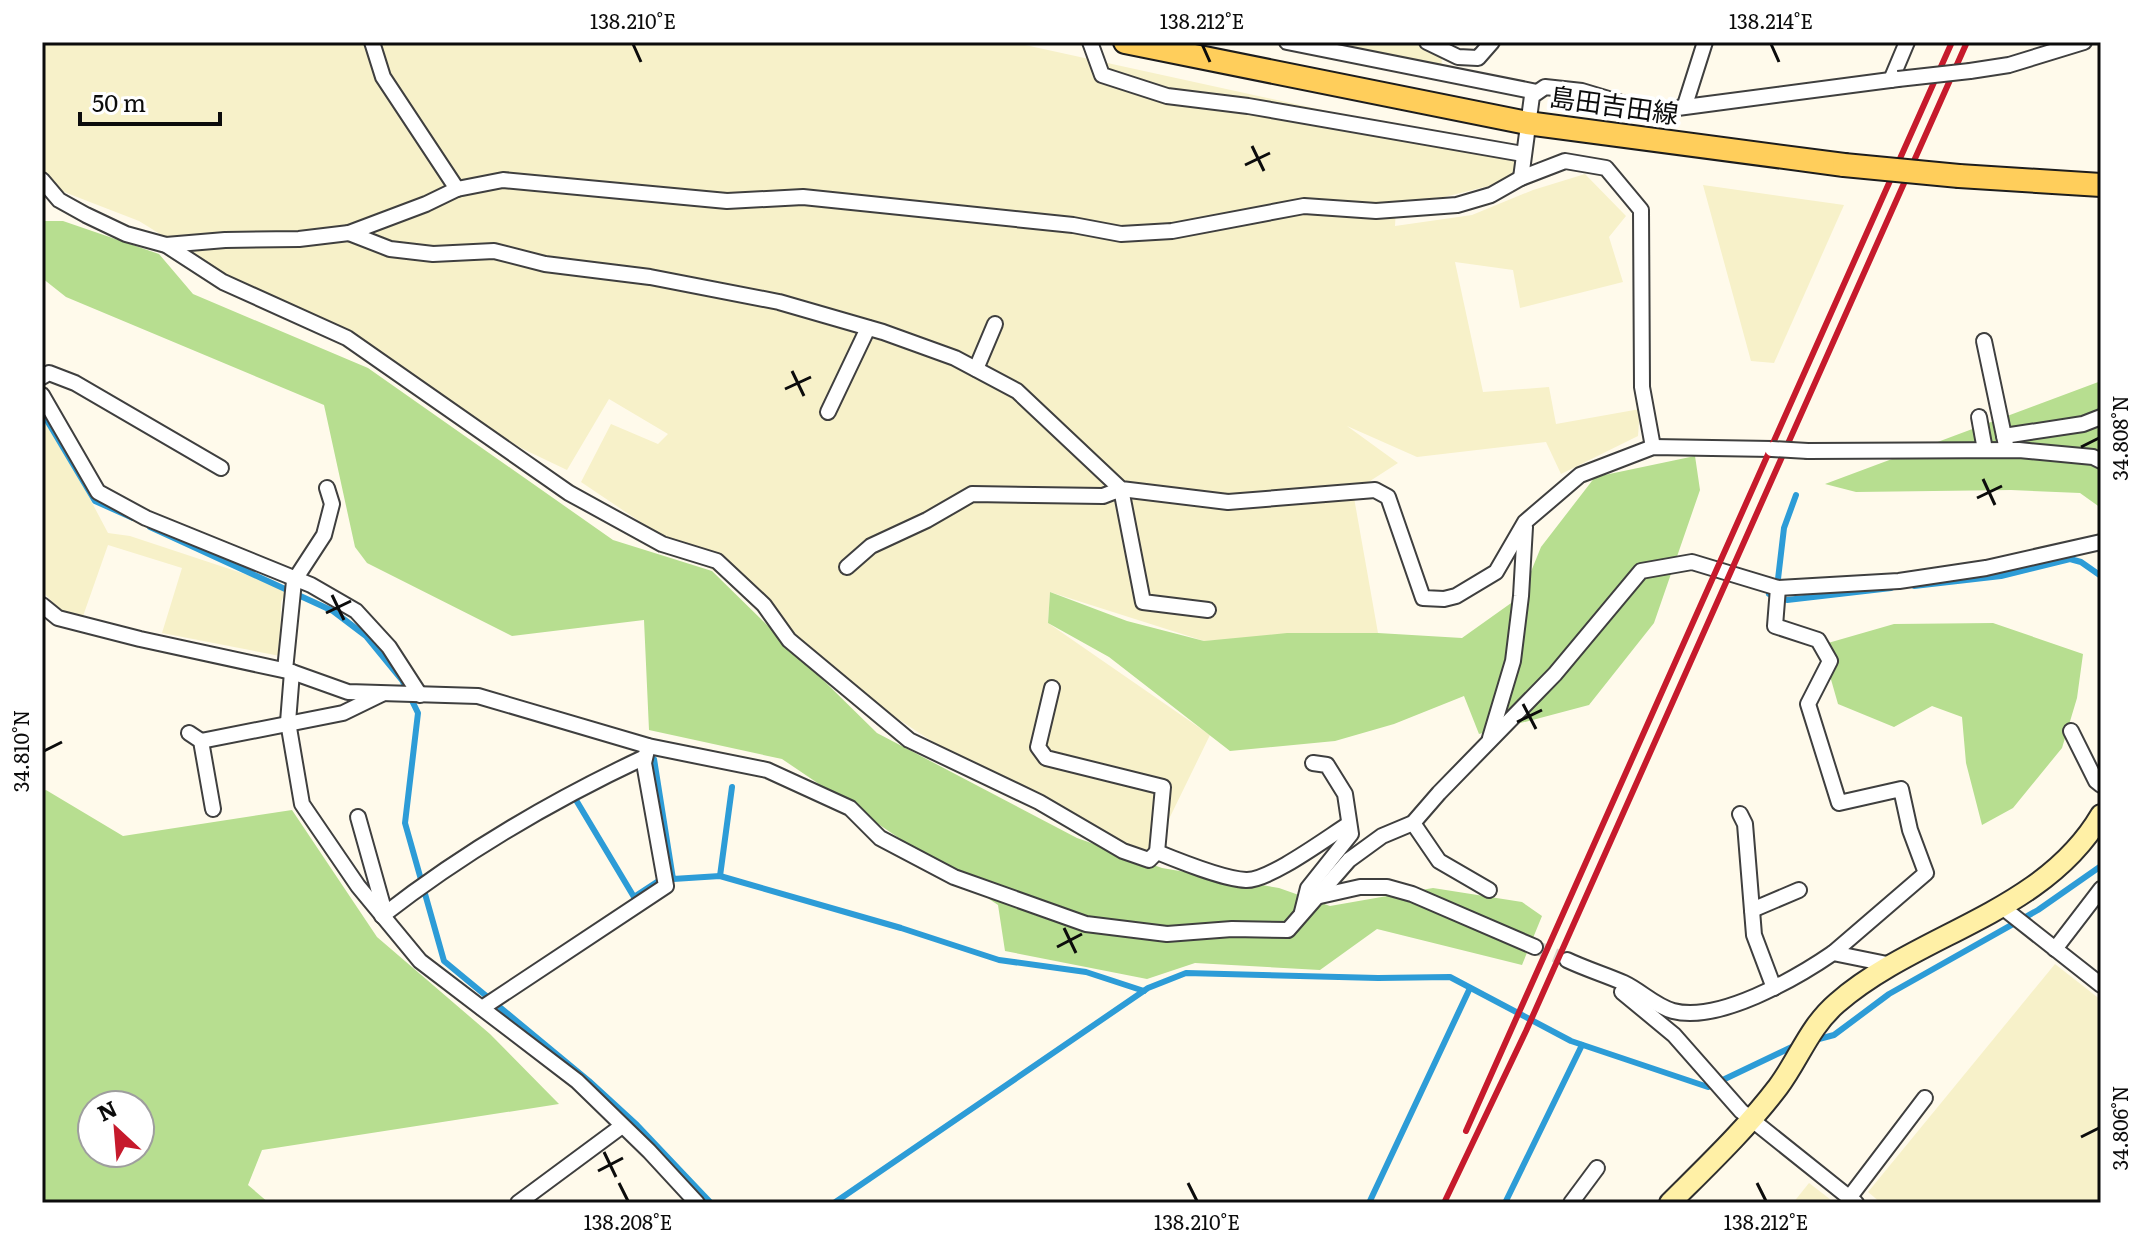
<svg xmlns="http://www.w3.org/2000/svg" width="2143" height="1245" viewBox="0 0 2143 1245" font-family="Literata,'Noto Sans JP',serif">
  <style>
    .farmland { fill: #f7f1c9 }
    .forest { fill: #b7de90; fill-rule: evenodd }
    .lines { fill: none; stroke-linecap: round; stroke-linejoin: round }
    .stream { stroke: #2d9cd7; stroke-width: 6 }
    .street-tunnel { stroke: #dbd6ca; stroke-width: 14; stroke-dasharray: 14 7; stroke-linecap: butt }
    .street-casing { stroke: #3f3f3f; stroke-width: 18 }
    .secondary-casing { stroke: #2e2e2e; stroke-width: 24 }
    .primary-casing { stroke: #1d1d1d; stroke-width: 26 }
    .street { stroke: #fff; stroke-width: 14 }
    .secondary { stroke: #fff0a6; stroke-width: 20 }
    .primary { stroke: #ffce5b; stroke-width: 22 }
    .rail { stroke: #c61a2c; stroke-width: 6 }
    .street-bridge-casing { stroke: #3f3f3f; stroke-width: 18; stroke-linecap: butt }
    .primary-bridge-casing { stroke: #1d1d1d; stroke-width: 26; stroke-linecap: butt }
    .street-bridge { stroke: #fff; stroke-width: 14 }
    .primary-bridge { stroke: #ffce5b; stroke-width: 22 }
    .ticks { fill: none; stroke: #0c0c0c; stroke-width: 3 }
    .labels { text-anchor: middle; stroke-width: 8; stroke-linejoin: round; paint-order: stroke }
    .street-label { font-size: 26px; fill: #0c0c0c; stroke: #fff }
    .neatline { fill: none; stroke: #0c0c0c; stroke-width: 3 }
    .ticks-label { font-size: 20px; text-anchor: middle; fill: #0c0c0c }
  </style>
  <rect width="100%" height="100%" fill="#fffaeb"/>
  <g class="farmland">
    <polygon points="42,42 1012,42 1523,154 1521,178 1396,209 1395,226 1472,215 1533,190 1585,174 1626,216 1609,237 1623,282 1520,308 1513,270 1455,262 1483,392 1549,387 1556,424 1640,409 1638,436 1561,474 1546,442 1417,457 1347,426 1398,463 1353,492 1378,633 1204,641 1050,592 1048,623 1210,735 1149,860 988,778 831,675 764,605 581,482 611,424 658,444 668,434 609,399 567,470 523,449 280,308 139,221 46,185 42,182"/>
    <polygon points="1312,42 1413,42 1442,59 1441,67"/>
    <polygon points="1703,185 1844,205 1774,363 1751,361"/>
    <polygon points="42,408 108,533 130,536 287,588 281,602 280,656 162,633 182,568 108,545 82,619 59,609 42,591"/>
    <polygon points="2055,964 2101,1000 2101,1203 1881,1203 1868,1192"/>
    <polygon points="1809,1183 1835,1203 1793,1203"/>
  </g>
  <g class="forest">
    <polygon points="42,221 63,221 159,254 193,294 368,368 613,540 712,571 877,733 1077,838 1162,868 1279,888 1330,906 1433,888 1522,902 1542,916 1522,965 1377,929 1320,970 1195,963 1147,979 1005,951 998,905 782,759 649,730 644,620 512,636 367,563 355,547 324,405 66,297 42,278"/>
    <polygon points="2101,381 2101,508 2080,493 2011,490 1856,492 1825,484"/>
    <polygon points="1695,456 1700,490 1654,623 1589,705 1479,734 1464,696 1394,724 1335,741 1230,751 1109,657 1048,623 1050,592 1127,621 1204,641 1287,633 1378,633 1462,638 1521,596 1541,547 1595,477"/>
    <polygon points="1993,623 2083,654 2077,698 2062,748 2013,808 1982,825 1966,763 1962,717 1932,706 1894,727 1838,704 1830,676 1828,643 1894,624"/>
    <path d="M46,790L123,836L292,810L377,937L490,1034L559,1104L262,1150L248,1185L269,1203H42V1012L45,990L42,986V791ZM140,1105V1153H92V1105Z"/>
  </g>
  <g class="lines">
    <g class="stream">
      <polyline points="42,412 95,501 133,518"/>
      <polyline points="1796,495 1784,528 1778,579 1769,594 1787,600 1891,588"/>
      <polyline points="150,527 333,611 366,636 402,680 418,713 405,823 444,961 589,1081 637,1125 711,1203"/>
      <polyline points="1914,586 2001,576 2070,559 2081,562 2101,576"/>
      <polyline points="654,759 673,879 720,876 901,928 999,960 1086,972 1144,991"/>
      <polyline points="576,800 634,897 657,882 665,880"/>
      <polyline points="720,876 732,787"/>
      <polyline points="1815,1040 1834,1035 1889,994 2038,910 2101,866"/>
      <polyline points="834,1203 1148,988 1186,973 1378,978 1450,977 1571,1041 1708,1087 1796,1045"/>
      <polyline points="1369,1203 1470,988"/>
      <polyline points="1505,1203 1582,1045"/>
    </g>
    <polyline class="street-tunnel" points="1535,947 1567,960"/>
    <defs>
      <g id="street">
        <polyline points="372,42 383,77 457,189"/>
        <polyline points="1090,42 1102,75 1167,96 1248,106 1523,154"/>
        <polyline points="1287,42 1537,92"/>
        <polyline points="1427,42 1458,57 1478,58 1492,42"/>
        <polyline points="1970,71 2009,65 2084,42"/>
        <polyline points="1891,80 1907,42"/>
        <polyline points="1685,105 1705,42"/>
        <polyline points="1521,178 1532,96 1545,87 1582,91 1632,106 1670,109 1898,79"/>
        <polyline points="42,180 59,200 86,215 126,234 166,245 223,282 347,338 569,493 662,544 717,561 764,605 789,640 909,740 1039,802 1123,851 1149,860 1157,852"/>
        <polyline points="349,233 390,249 433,254 494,251 545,264 650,277 779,302 883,332 955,358 1017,391 1121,489 1228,502 1375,490 1388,497 1423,598 1444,599 1456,596 1496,572 1525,522 1580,475 1653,447 1772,449"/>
        <polyline points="166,245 225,240 299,239 349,233 426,204 457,189 503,180 727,201 803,197 1073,225 1121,234 1172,231 1304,206 1376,211 1457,205 1491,195 1521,178 1565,161 1606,168 1641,210 1642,387 1653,447"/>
        <polyline points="1984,341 2007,450"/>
        <polyline points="976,369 995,324"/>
        <polyline points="42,377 49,373 75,383 221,468"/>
        <polyline points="42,395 98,492 146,518 311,585 356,611 389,647 420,695"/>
        <polyline points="828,412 868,328"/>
        <polyline points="1979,417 1985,450"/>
        <polyline points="2004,436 2083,424 2101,417"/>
        <polyline points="1808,451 2019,450 2093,457 2101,461"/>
        <polyline points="847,567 871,546 927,520 972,494 1103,496 1121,489 1143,602 1208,610"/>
        <polyline points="1778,588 1775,626 1818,640 1830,661 1808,704 1839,803 1901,789 1910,830 1926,873 1833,953"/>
        <polyline points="42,605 58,618 140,639 292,672 348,692 478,696 648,746 767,770 850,808 880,838 954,877 1086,924 1167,934 1232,929 1288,930 1349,860 1382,836 1413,823 1439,793 1555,674 1641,571 1692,562 1778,588 1899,581 1986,568 2101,542"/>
        <polyline points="285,670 294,581 324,535 332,504 327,488"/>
        <polyline points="292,672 288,722 302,804 358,886 420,961 577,1081 649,1151 697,1203"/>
        <path d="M1052,688L1038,747L1046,758L1163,787L1157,852C1179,861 1223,879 1246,880C1269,881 1328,837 1349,824"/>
        <polyline points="2071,731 2096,781 2101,785"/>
        <polyline points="189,733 201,741 213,809"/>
        <polyline points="1490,738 1513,661 1521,596 1525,527"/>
        <polyline points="201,741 343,713 382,694"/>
        <polyline points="1740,814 1745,824 1754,935 1774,988"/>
        <polyline points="358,817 385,913"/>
        <polyline points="1413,823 1439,861 1489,890"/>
        <polyline points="1320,896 1360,887 1387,887 1412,894 1535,947"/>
        <polyline points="2002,907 2101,985"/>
        <polyline points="1752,910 1799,890"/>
        <polyline points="1302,912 1308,888 1351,834 1345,794 1327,765 1313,763"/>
        <path d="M382,916C463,853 551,801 645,757"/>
        <polyline points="2055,949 2101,889"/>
        <path d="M1567,960C1586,969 1606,975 1624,983C1641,991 1655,1006 1673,1011C1718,1023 1795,979 1833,953L1892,965"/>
        <polyline points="1622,992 1674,1035 1741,1111 1856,1203"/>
        <polyline points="482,1008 666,886 644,763 648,746"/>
        <polyline points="1849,1198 1925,1098"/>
        <polyline points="518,1203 622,1126"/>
        <polyline points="1571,1203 1597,1168"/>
      </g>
      <path id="secondary" d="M1670,1203C1708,1165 1746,1129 1778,1087C1799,1059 1809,1027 1837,1003C1919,932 2043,914 2101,815"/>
      <g id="primary">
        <polyline points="1125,42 1527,123 1844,165"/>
        <polyline points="1959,176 2101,185"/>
      </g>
    </defs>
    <use href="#street" class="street-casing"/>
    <use href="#secondary" class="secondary-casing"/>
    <use href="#primary" class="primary-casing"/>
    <use href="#street" class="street"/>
    <use href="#secondary" class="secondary"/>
    <use href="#primary" class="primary"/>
    <g class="rail">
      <polyline points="1466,1131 1952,42"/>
      <polyline points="1444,1203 1526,1031 1967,42"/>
    </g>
    <defs>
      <g id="street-bridge">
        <polyline points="1898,79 1970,71"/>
        <polyline points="1772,449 1808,451"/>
      </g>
      <polyline id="primary-bridge" points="1844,165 1959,176"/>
    </defs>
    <use href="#street-bridge" class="street-bridge-casing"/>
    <use href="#primary-bridge" class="primary-bridge-casing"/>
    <use href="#street-bridge" class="street-bridge"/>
    <use href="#primary-bridge" class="primary-bridge"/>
  </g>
  <path class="ticks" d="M633,44L641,62M1202,44L1210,62M1771,44L1779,62M1252,146L1264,171M1245,165L1270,153M792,371L804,396M785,389L811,377M2081,447L2099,438M1983,479L1995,505M1977,498L2002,486M332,595L344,620M326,613L351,601M1523,704L1536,729M1517,722L1542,710M44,751L62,742M1064,928L1076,953M1057,947L1082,934M2081,1137L2099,1128M604,1152L616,1177M598,1171L623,1158M619,1183L628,1201M1188,1183L1197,1201M1757,1183L1766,1201"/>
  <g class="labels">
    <g class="street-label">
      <text transform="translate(1614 106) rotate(8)" y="9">島田吉田線</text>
    </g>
  </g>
  <rect width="2143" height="1245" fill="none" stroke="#ffffff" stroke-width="88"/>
  <g transform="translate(116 1129) rotate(334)"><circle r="38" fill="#ffffff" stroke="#9e9e9e" stroke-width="2"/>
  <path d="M0-6L14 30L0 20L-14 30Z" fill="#c61a2c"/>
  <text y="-12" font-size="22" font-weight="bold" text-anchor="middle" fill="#0c0c0c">N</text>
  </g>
  <path d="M80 112v12h140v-12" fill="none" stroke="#0c0c0c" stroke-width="4"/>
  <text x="92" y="112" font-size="24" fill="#0c0c0c" stroke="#ffffff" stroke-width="6" paint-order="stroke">50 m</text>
  <rect x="44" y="44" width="2055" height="1157" class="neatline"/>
  <g class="ticks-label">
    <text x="633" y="29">138.210°E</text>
    <text x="1202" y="29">138.212°E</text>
    <text x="1771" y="29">138.214°E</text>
    <text transform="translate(2121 438) rotate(-90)" y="7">34.808°N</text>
    <text transform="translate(22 751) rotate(-90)" y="7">34.810°N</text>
    <text transform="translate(2121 1128) rotate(-90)" y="7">34.806°N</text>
    <text x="628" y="1230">138.208°E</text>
    <text x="1197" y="1230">138.210°E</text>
    <text x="1766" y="1230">138.212°E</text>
  </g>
</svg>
